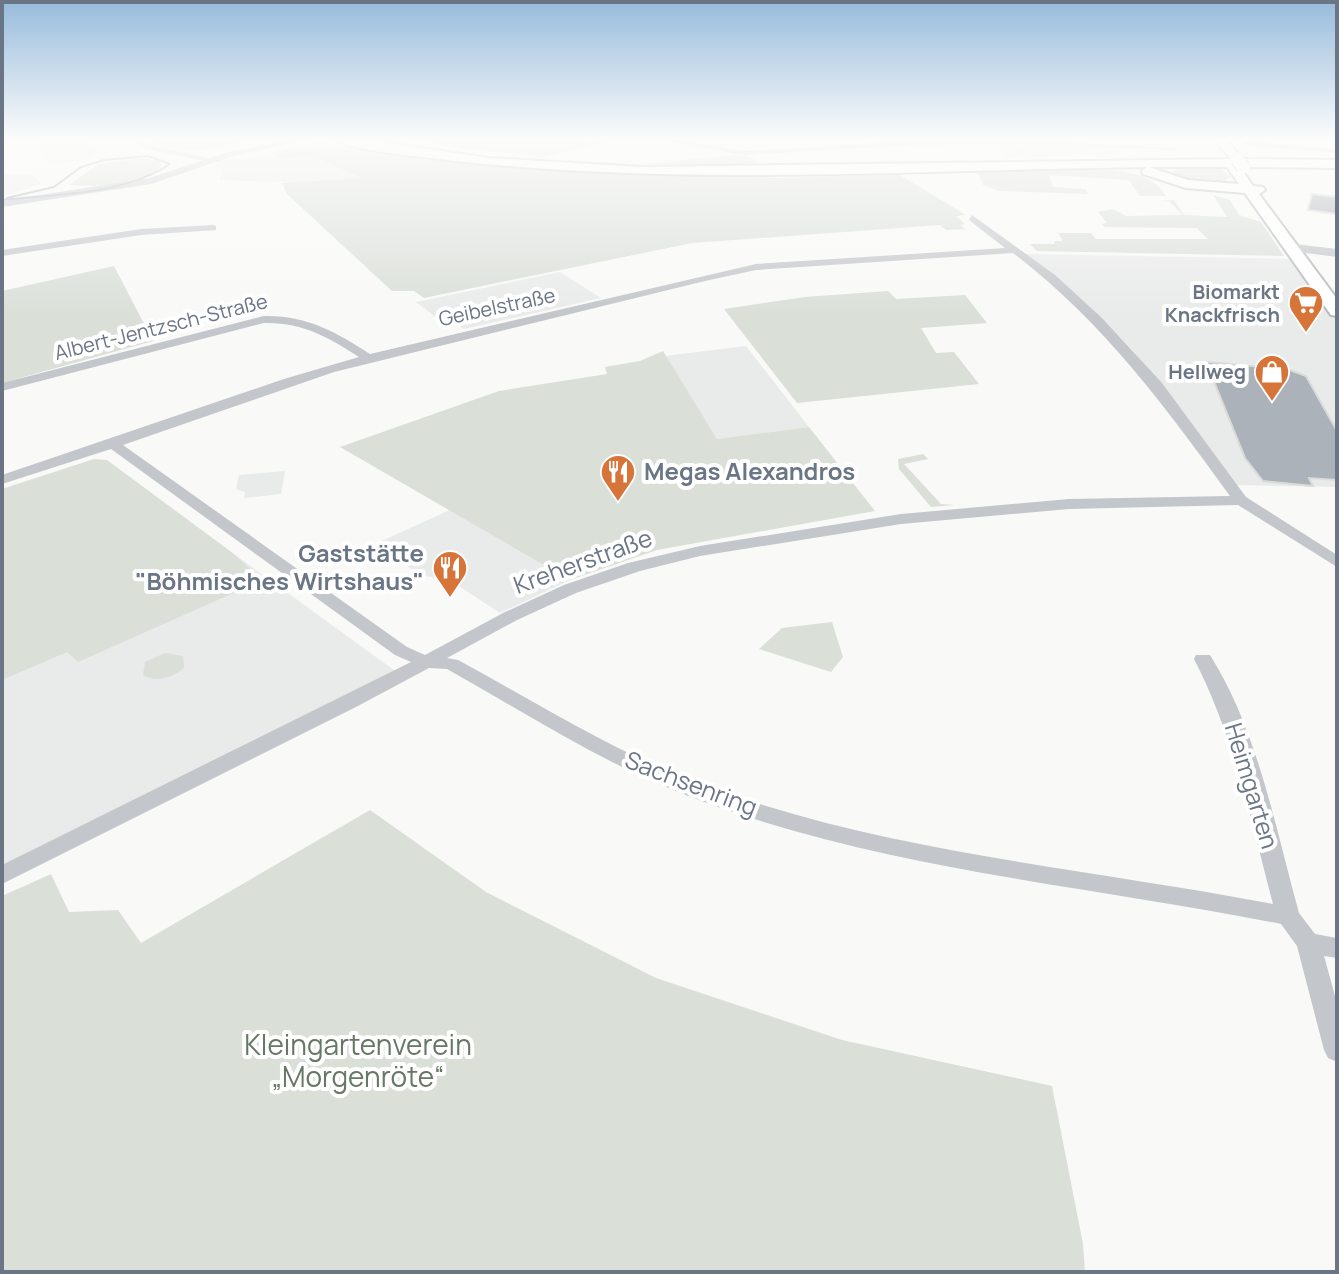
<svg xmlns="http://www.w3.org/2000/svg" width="1339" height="1274" viewBox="0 0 1339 1274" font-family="Manrope,sans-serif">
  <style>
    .built { fill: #e9eaea }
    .green { fill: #dadfd8 }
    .building { fill: #acb2b9; stroke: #dadbd9; stroke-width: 2 }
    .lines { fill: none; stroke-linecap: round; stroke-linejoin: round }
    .primary-casing { stroke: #b6b9be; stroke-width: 4 }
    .minor { fill: #c3c6ca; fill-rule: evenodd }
    .tertiary { fill: #c3c6ca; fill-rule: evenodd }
    .primary { fill: #fff; fill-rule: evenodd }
    .tram { stroke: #a6aab0; stroke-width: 2 }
    .primary-bridge-casing { stroke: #b6b9be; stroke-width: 15; stroke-linecap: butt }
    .primary-bridge { stroke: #fff; stroke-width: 13 }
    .labels { text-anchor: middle; stroke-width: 8; stroke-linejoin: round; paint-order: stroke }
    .far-poi-label { font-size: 20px; font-weight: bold; fill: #6a7585; stroke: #fff; text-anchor: end }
    .far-street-label { font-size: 20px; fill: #6a7585; stroke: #fff }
    .poi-label { font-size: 24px; font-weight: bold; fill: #6a7585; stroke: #fff; text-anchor: start }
    .street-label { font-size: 24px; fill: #6a7585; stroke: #fff }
    .near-park-label { font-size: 28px; fill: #667865; stroke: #fff }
  </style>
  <rect width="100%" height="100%" fill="#f9f9f7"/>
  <g class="built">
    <polygon points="31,138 90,138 99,150 85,160 49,165"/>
    <polygon points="1000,142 1119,144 1122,154 1005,158"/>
    <polygon points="275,156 312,156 364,178 307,183 220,180 221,168 213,168 220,160"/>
    <polygon points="2,174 32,174 41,184 2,196"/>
    <polygon points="1025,254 1293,259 1337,321 1337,487 1236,485 1135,353 1101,317"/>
    <polygon points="560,272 601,298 464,329 449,319 441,321 416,302"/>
    <polygon points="746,346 809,427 717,439 665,356"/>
    <polygon points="285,471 281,494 244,498 245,492 236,489 239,475"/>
    <polygon points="452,509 549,565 570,580 500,613 451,581 420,575 375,544"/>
    <polygon points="230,551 398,673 2,872 2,646"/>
  </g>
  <g class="green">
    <path d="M154,138H259C224,146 186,159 151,143Z"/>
    <polygon points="400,138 570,138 587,142 627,138 545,156 466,149"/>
    <polygon points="320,142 409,157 606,174 781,178 898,174 966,215 956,216 965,224 960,225 965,229 946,230 940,225 692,243 424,298 414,291 392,291 287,194 282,183 362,178 312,156 279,158 271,153"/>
    <polygon points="736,155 749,156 760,165 643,164"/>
    <path d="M145,158L160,161L162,166C138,187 98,187 69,185L99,164Z"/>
    <polygon points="1219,166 1230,177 1224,182 1189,181 1172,172 1183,168"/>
    <path d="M1065,170C1099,171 1147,164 1166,196H1140L1129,180L1049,175L1053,187L1085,189L1088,194L999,191L983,185L977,171Z"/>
    <polygon points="1213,195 1230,200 1239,215 1261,222 1284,256 1037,251 1030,244 1055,244 1054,241 1063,241 1058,233 1091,233 1096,239 1208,239 1197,228 1105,227 1102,224 1107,223 1098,212 1113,209 1126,216 1183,215 1169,201 1160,201 1174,200 1184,215 1227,217"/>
    <polygon points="114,266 153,341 2,383 2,291"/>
    <polygon points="888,291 896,299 965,295 987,323 921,328 936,353 954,352 979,384 797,403 724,309 805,297"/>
    <polygon points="663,351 717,439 809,427 875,511 657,550 570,580 340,447 499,391 607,374 605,367 640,361"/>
    <polygon points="923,454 928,459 904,464 941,504 954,505 931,507 899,469 898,459"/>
    <polygon points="94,459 107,460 230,551 263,580 78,662 67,652 2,680 2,489"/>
    <polygon points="832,622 843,657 831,672 759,649 782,628"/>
    <path d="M165,653L183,656L184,668C172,678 156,683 143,675L145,662Z"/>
    <polygon points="370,810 486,892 656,978 842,1040 1052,1086 1083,1244 1085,1272 2,1272 2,896 51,874 69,912 118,910 141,943"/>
  </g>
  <g class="building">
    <polygon points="1312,194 1337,197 1337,214 1308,210"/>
    <polygon points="1206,362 1287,369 1306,376 1337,431 1337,480 1309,478 1313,486 1263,481 1245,458"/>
  </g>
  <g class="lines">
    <defs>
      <path id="primary" d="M331,138H354L489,158L642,167L1231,159L1213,138H1225L1243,159L1337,160V168L1240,167L1253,186L1263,187L1265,190L1259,194L1337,299V316L1331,315L1245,193L1186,188L1143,174L1142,171L1147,167C908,170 669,188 431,158C407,155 349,150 331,138ZM1149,167H1227L1239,184L1188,180Z"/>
    </defs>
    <use href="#primary" class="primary-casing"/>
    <g class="minor">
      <polygon points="128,138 137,138 151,145 215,160 211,162 146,149"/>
      <polygon points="652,138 667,138 743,151 895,142 1013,140 1178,148 1174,150 1013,144 895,146 743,155"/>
      <polygon points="1245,141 1337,149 1337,153 1242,145"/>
      <path d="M972,215L1055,275L1102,318L1162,383L1246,497L1337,555V567L1238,505L1069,509L901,524L700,556L640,571L576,593L517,620L447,658L458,660C532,700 604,746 683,777C873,852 1074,866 1273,904C1251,821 1234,736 1194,659L1196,655H1210C1258,731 1275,827 1299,913L1315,934L1337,938V958L1324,956L1337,1003V1062L1328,1058L1324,1050L1297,946L1281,924C1074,883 862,868 666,787C589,755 519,709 447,669L429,668L356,707L2,884V865L411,662L395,655L111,449L2,484V475L284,379L359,357C328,337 302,322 264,323L2,391V383L264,316C306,315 336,332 370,354L756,264L1005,248L969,220ZM1013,253C1103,322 1164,405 1230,496L1069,499L901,514L700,546L628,563L564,585L505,612L425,655L407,647L123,445L334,372L705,281L756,270Z"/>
      <polygon points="213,225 216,226 216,230 141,235 2,256 2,250 141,229"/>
    </g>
    <g class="tertiary">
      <polygon points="298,138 315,138 234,156 151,184 2,207 2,201 149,178 229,152"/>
      <polygon points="1294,244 1337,249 1337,257 1290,251 1290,245"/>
    </g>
    <use href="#primary" class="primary"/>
    <path class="tram" d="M2,200C56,194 124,195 170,164L148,156L104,160L81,167L54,187L7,198"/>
    <defs>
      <polyline id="primary-bridge" points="1237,159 1243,167"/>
    </defs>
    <use href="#primary-bridge" class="primary-bridge-casing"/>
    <use href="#primary-bridge" class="primary-bridge"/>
  </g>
  <linearGradient id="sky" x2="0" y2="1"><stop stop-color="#97bbdc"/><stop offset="0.44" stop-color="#fcfcfb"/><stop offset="1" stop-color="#fcfcfb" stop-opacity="0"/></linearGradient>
  <rect width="1339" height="316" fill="url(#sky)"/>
  <defs>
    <symbol id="supermarket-pin" viewBox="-11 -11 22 30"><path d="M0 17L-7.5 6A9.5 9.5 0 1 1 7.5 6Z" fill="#d67439" stroke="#fff"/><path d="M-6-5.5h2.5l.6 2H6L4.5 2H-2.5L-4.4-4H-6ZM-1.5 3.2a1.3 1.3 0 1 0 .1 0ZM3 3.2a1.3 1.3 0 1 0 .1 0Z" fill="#fff"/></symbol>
    <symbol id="shop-pin" viewBox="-11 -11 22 30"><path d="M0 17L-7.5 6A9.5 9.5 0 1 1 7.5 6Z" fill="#d67439" stroke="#fff"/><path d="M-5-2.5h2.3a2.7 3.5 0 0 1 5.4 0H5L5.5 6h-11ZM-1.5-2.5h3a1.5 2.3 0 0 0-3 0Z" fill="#fff"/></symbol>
    <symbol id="restaurant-pin" viewBox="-11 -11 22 30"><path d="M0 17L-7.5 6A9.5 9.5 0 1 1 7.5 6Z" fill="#d67439" stroke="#fff"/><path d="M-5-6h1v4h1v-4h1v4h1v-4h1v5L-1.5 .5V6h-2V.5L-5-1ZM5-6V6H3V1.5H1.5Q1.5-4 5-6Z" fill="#fff"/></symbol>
  </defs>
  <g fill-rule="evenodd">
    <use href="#supermarket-pin" x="1286" y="283" width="40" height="54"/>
    <use href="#shop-pin" x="1252" y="352" width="40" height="54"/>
    <use href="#restaurant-pin" x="598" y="452" width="40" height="54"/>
    <use href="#restaurant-pin" x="430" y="548" width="40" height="54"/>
  </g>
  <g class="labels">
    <g class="far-poi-label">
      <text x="1280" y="299">Biomarkt<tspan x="1280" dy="23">Knackfrisch</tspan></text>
      <text x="1246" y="379">Hellweg</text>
    </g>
    <g class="far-street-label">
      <text transform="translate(497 307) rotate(-12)" y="7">Geibelstraße</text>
      <text transform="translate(161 327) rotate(-14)" y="7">Albert-Jentzsch-Straße</text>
    </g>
    <g class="poi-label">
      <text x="644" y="480">Megas Alexandros</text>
      <text x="424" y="562" text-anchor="end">Gaststätte<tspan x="424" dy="28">"Böhmisches Wirtshaus"</tspan></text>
    </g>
    <g class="street-label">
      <text transform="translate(583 562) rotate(-20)" y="8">Kreherstraße</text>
      <text transform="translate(691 784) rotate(21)" y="8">Sachsenring</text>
      <text transform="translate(1251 786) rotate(73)" y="8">Heimgarten</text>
    </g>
    <g class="near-park-label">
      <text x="358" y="1055">Kleingartenverein<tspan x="358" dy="32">„Morgenröte“</tspan></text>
    </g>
  </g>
  <rect width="1339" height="1274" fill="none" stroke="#6a7585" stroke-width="8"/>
</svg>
